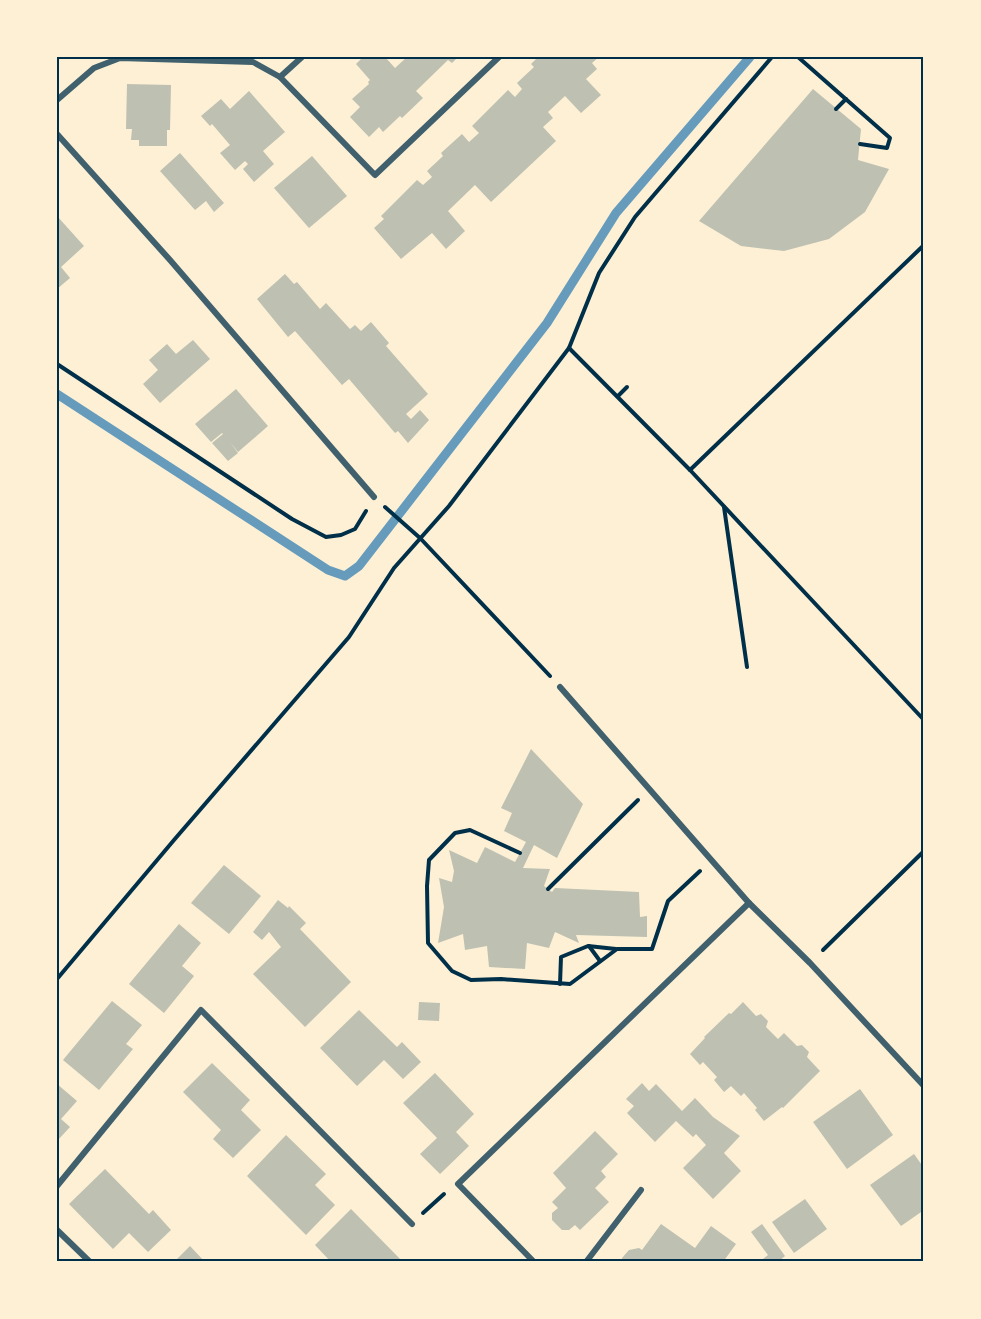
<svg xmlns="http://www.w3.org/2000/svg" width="981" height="1319" viewBox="0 0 981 1319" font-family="'Crimson Pro',serif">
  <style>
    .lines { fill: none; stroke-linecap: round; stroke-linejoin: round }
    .stream { stroke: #669bbc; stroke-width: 9 }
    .building { fill: #bec0b2 }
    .path { stroke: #003049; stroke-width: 4 }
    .minor { stroke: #3f606c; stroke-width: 6 }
    .neatline { fill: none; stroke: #003049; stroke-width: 2 }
  </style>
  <rect width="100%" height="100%" fill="#fdf0d5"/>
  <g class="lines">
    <polyline class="stream" points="57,394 328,570 345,576 359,566 547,323 616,213 750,57"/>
  </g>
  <g class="building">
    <polygon points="363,57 385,57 395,68 407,57 458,57 452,63 448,60 416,91 423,98 402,118 400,116 383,132 379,127 369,137 350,117 360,107 352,99 369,84 368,82 370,80 356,64"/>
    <polygon points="538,57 599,57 592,63 597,69 586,79 601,95 581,113 565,96 548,112 553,118 543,127 556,141 491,202 475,185 448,211 465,231 446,249 432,233 401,259 374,228 384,219 381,216 417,180 423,185 432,177 427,171 443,156 441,153 462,134 469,142 479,133 472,126 508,90 515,97 522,89 517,83 534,67 531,64"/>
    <polygon points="127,84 171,85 170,130 167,130 167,146 139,146 139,140 131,140 132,129 126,129"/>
    <polygon points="813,89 861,129 858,160 889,169 865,212 829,239 784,251 741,246 699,221"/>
    <polygon points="249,91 285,132 263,151 274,164 254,182 243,169 248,164 245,161 235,170 220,153 230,145 212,124 210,126 201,116 221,99 230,109"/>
    <polygon points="180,153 224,203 214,212 206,201 195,210 160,171"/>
    <polygon points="312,156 347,196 309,228 274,188"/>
    <polygon points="57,216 84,246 61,267 70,278 57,289"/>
    <polygon points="285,274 294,284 297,282 320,309 326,303 350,329 355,325 361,331 371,322 389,343 386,346 428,394 406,414 411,419 420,410 429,420 408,443 398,431 395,433 349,379 342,385 295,331 288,337 257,299"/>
    <polygon points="193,340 210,359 160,403 143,384 158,370 149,360 167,344 176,354"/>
    <polygon points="236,389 268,426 238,452 230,442 238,453 228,461 212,443 223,434 222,433 211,442 195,424"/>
    <polygon points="531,749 583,804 557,858 534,845 523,868 550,869 544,886 552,892 555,888 639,892 640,917 647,916 647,937 576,935 579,943 555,932 549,948 527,943 525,969 489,967 487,946 465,950 463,934 438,943 444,907 439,878 452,882 454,871 449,850 477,863 485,847 515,862 526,842 504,831 512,813 501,808"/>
    <polygon points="224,865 261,896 229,934 191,903"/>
    <polygon points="278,900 288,908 289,906 306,923 300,929 351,982 305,1027 253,974 281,947 269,932 262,940 253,932"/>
    <polygon points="179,924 201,943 182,966 194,976 164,1013 129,984"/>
    <polygon points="112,1001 142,1025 126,1044 133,1049 99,1090 63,1060"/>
    <polygon points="419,1002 440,1003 439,1021 418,1020"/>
    <polygon points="743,1002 756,1016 761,1014 768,1021 766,1027 778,1039 784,1033 797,1046 802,1045 809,1052 807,1057 820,1071 783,1108 782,1107 764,1121 755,1110 757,1108 744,1093 741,1096 731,1086 724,1092 714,1080 717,1077 703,1062 700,1065 690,1054 705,1038 704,1037 729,1013 731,1014"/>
    <polygon points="359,1010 397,1047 402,1042 421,1062 403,1079 384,1060 357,1086 320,1048"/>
    <polygon points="212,1063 250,1100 241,1110 261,1130 233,1158 213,1139 221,1130 183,1092"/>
    <polygon points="435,1073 474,1114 456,1132 469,1146 440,1174 420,1154 437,1138 403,1103"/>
    <polygon points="642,1083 649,1091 656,1084 682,1111 695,1098 713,1117 740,1136 724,1153 741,1171 713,1199 683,1168 706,1145 696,1134 693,1137 676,1121 655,1142 627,1113 634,1106 626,1099"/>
    <polygon points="57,1084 77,1101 61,1119 70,1127 57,1141"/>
    <polygon points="860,1089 893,1135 847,1169 813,1122"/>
    <polygon points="595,1131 618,1154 601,1171 606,1177 595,1188 609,1202 580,1230 575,1225 569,1230 562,1230 552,1220 552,1213 558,1208 552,1202 566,1188 553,1173"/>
    <polygon points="286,1135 326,1174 315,1185 335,1205 306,1235 247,1176"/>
    <polygon points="914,1154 924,1168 924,1210 901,1226 870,1185"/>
    <polygon points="105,1169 149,1214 153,1210 171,1230 148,1252 129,1233 113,1249 69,1204"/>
    <polygon points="805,1199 827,1229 794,1253 772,1222"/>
    <polygon points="351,1209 403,1262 331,1262 315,1245"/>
    <polygon points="661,1224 695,1248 711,1226 736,1244 723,1262 623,1262 622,1258 629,1250 639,1248 642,1250"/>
    <polygon points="762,1224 785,1256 778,1262 759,1262 768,1255 751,1232"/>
    <polygon points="190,1246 205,1262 174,1262"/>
  </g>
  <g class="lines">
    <g class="path">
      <polyline points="798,57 890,138 887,148 860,144"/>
      <polyline points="836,109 846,99"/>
      <polyline points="569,348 690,470 924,720"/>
      <polyline points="57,364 292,519 326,537 341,535 355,529 366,511"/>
      <polyline points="618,396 627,387"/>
      <polyline points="690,470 924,245"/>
      <polyline points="385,507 420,538 550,676"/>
      <polyline points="724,507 747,667"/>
      <polyline points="520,853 470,830 455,833 429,860 427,886 428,943 452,971 471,980 501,979 570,984 617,949 652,949 668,901 700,871"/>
      <polyline points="548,889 638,800"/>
      <polyline points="589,946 600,961"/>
      <polyline points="823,950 924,851"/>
      <polyline points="57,979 174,840 349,637 394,568 449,506 569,348 599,273 635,217 772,57"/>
      <polyline points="560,984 561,957 588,946 616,949"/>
      <polyline points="423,1213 444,1194"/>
    </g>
    <g class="minor">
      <polyline points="280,77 375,175 499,57"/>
      <polyline points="57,100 94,68 120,58 253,62 280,77 302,57"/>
      <polyline points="57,134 170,260 374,497"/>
      <polyline points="560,687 749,903 810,963 924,1086"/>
      <polyline points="57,1186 201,1010 412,1224"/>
      <polyline points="57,1230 90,1262"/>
      <polyline points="534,1262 458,1184 749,903"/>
      <polyline points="586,1262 641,1190"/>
    </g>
  </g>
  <rect width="981" height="1319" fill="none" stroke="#fdf0d5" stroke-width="117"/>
  <rect x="58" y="58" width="864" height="1202" class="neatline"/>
</svg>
